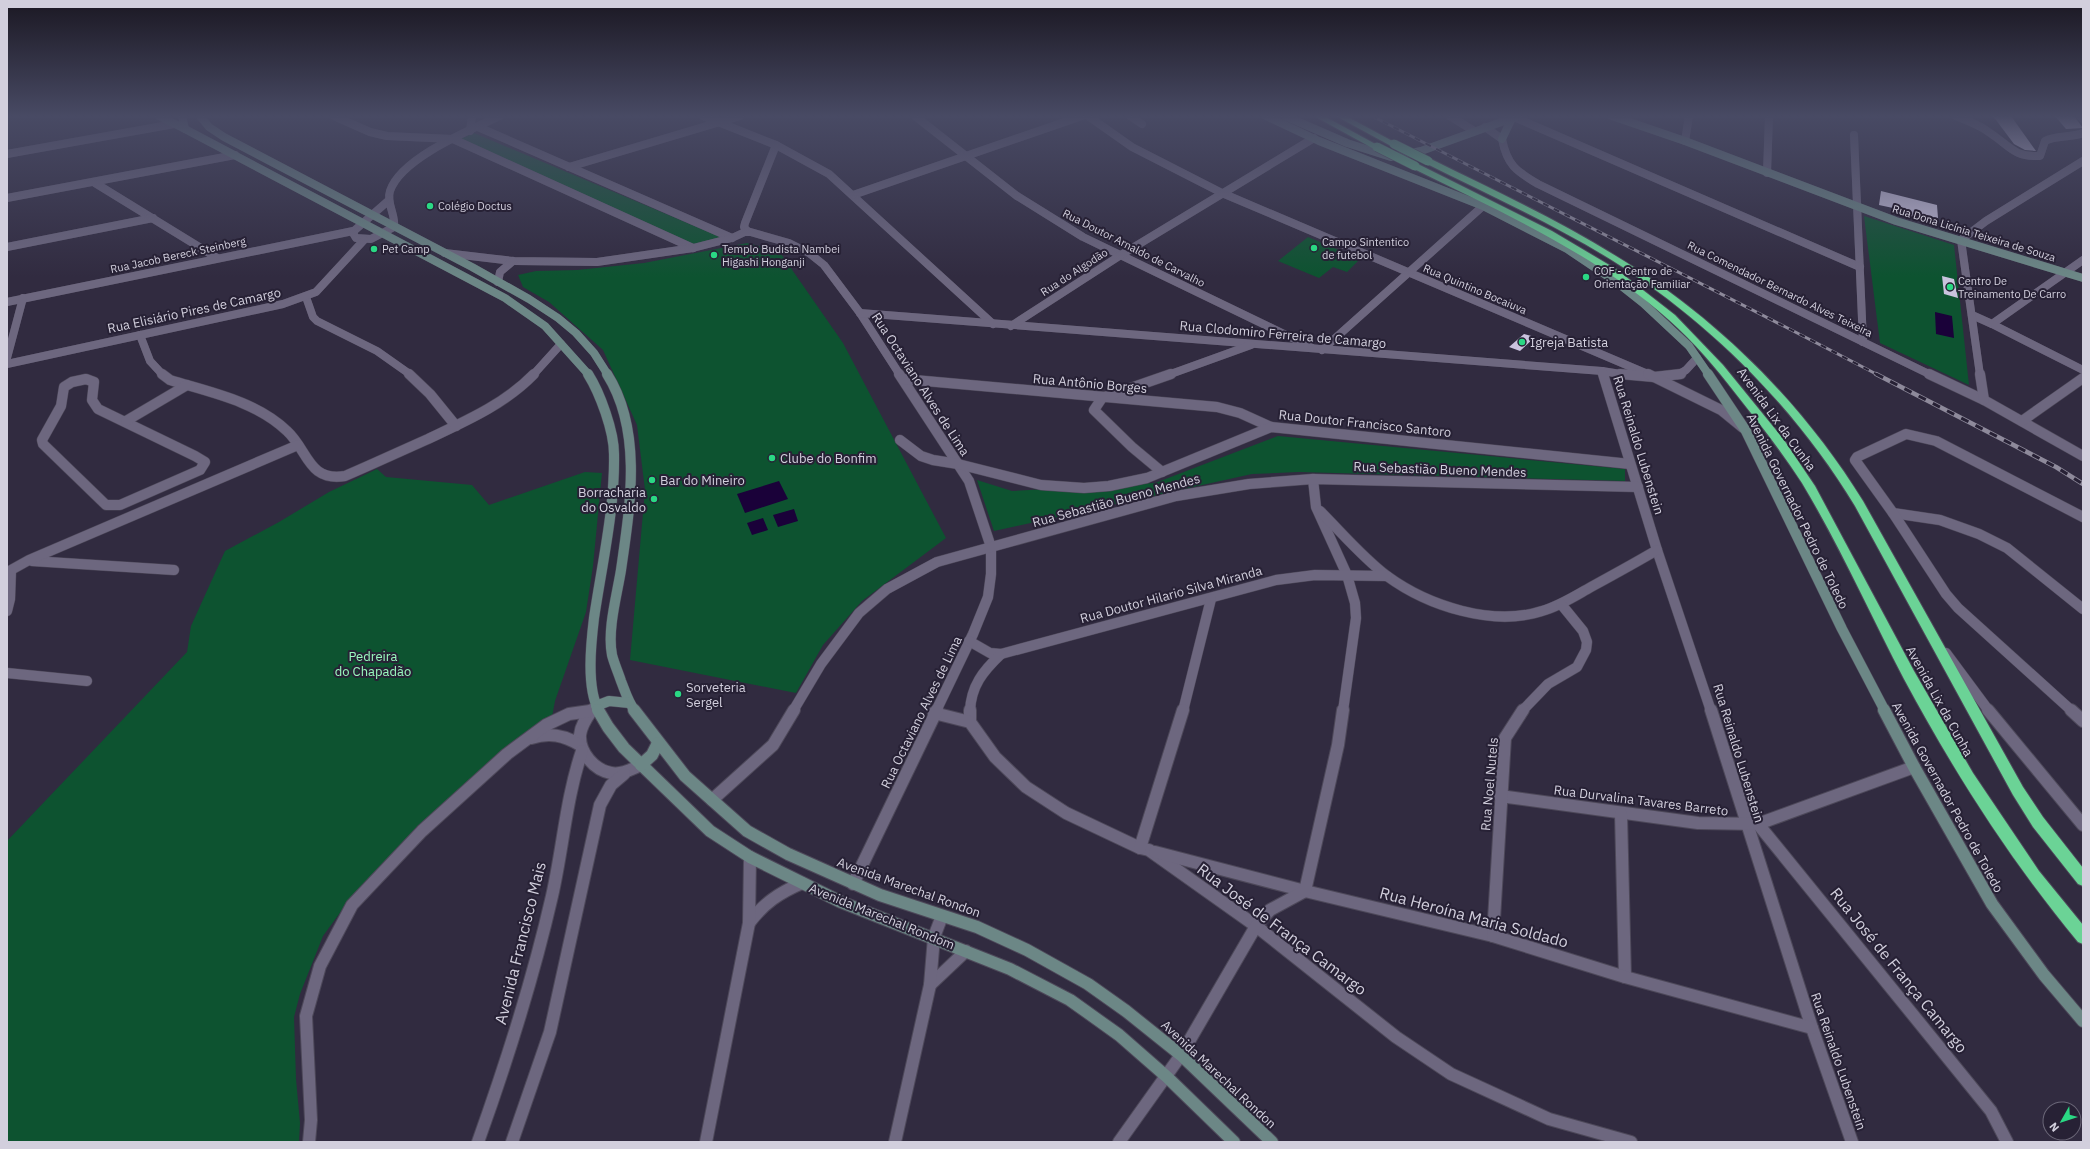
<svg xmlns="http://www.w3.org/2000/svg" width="2090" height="1149" viewBox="0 0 2090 1149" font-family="'IBM Plex Sans',sans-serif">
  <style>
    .green { fill: #0d5330 }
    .water { fill: #1a0139 }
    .building { fill: #cac3de }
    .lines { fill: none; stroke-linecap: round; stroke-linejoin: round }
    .street-far2-casing { stroke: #4d4859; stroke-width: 8 }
    .street-far1-casing { stroke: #4d4859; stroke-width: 11 }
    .street-casing { stroke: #4d4859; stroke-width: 14 }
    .secondary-far2-casing { stroke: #4d4859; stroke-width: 8 }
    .secondary-far1-casing { stroke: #4d4859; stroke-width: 11 }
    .secondary-casing { stroke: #4d4859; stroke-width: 14 }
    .highway-casing { stroke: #4d4859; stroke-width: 2 }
    .street-far2 { stroke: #6d677f; stroke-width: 8 }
    .street-far1 { stroke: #6d677f; stroke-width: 10 }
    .street { stroke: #6d677f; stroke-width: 12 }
    .secondary-far2 { stroke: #6c8786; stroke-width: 8 }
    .secondary-far1 { stroke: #6c8786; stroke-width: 10 }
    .secondary { stroke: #6c8786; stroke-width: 12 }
    .highway { fill: #6bd396; fill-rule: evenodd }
    .rail-far1-casing { stroke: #8e8a9b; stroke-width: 3 }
    .rail-casing { stroke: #8e8a9b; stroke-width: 4.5 }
    .rail-far1 { stroke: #272135; stroke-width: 2; stroke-dasharray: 6; stroke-linecap: butt }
    .rail { stroke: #272135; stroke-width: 3; stroke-dasharray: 8; stroke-linecap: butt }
    .highway-bridge-casing { stroke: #4d4859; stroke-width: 10; stroke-linecap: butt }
    .highway-bridge { stroke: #6bd396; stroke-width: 9 }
    .poi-dot { fill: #2ad884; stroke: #272135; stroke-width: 1.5 }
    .labels { text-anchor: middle; stroke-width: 4; stroke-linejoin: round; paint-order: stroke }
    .far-poi-label { font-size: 11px; fill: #d2cfdd; stroke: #272135; text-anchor: start }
    .far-street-label { font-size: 11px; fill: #d2cfdd; stroke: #272135 }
    .street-label { font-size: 13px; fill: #d2cfdd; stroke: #272135 }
    .poi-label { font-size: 13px; fill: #d2cfdd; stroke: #272135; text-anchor: start }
    .park-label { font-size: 13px; fill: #9afabf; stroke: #272135 }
    .near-street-label { font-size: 16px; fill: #d2cfdd; stroke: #272135 }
  </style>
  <rect width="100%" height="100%" fill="#312b40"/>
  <g class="green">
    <polygon points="474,133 723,238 694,245 458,140"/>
    <polygon points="1864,216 1954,245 1969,385 1880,343"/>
    <polygon points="1308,237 1360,259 1347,272 1333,267 1319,278 1278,261"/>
    <polygon points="747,243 779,251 843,343 946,538 862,601 823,645 796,693 630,660 645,490 637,425 603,350 549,302 523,287 518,275 536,271 577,270 644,263"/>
    <polygon points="1278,436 1625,469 1625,481 1299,472 1252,474 994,531 977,480 1012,491 1155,483"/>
    <polygon points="377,469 386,477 472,485 489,505 585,472 602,473 593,566 586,612 555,701 552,717 350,899 323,936 300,994 294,1017 296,1079 300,1123 299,1142 7,1142 7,841 187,652 191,626 225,551 279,522 329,492"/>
  </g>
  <g class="water">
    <polygon points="1935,312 1952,316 1954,338 1936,334"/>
    <polygon points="779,481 788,499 745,513 737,494"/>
    <polygon points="794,509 798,521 778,527 773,515"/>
    <polygon points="763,518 768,530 752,535 747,523"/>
  </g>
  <g class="building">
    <polygon points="1993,116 2011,116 2036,151 2025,150 2014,144"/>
    <polygon points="2055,116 2074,116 2083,128 2066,129"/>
    <polygon points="1881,191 1937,205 1938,218 1928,216 1925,221 1907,215 1907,211 1879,205"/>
    <polygon points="1942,276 1954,279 1958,298 1944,294"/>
    <polygon points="1524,334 1535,337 1520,351 1509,347"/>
  </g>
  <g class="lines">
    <defs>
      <g id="street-far2">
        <polyline points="334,116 370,132 387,136 453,139 693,248"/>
        <polyline points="703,116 776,145 829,174 993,324"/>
        <polyline points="915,116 1017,196 1083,237 1311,347"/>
        <polyline points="1088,116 1132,147 1222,193 1650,375"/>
        <polyline points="1130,116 1142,124"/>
        <polyline points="1450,116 1474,131"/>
        <path d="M1956,116C1968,121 1980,125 1990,133C2010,146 2013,157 2040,156L2045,141C2056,135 2071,138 2083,133"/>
        <polyline points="2080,116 2083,119"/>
        <polyline points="1514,117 1860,267"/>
        <polyline points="478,127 732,238"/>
        <path d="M1485,127L1502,139C1507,165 1516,171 1538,184L1931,375"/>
        <polyline points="470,131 472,116"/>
        <polyline points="1854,135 1863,342"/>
        <polyline points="1685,141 1689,116"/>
        <polyline points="7,154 174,124"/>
        <polyline points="569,167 740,116"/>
        <polyline points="1767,173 1769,116"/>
        <polyline points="95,183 217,258"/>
        <polyline points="853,195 1082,116"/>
        <polyline points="7,198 235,155"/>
        <path d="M388,201L355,230L353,233L356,238L371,239L394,227C396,215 386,203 390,191C401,158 470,130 500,116"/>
        <polyline points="747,231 744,227 745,223 776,145"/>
        <polyline points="7,247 153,218"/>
        <polyline points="445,253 513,261 597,262 693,248 732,238 747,231 789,243 809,253 824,265 860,313 900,375"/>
        <polyline points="498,282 500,272 513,261"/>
        <polyline points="306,297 313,317 317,321 377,351 411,375"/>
        <polyline points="7,302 353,231"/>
        <polyline points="860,313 1602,371 1627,375"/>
        <polyline points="1972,315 1992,324 2083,260"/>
        <polyline points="1992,324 2083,370"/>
        <polyline points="1011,326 1121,255 1314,138"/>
        <polyline points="140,335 150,361 163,375"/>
        <polyline points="1322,350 1483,206"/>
        <polyline points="7,358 23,298"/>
        <polyline points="7,364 283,304 316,292 364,240"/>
        <polyline points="1602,371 1603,375"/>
        <polyline points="533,375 561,344"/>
        <polyline points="1168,375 1251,345"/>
        <polyline points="1678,375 1686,370 1697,358"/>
        <polyline points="1980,375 1961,240 1986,221 2083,161"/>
      </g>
      <g id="street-far1">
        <path d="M162,374L170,380C209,392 256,401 287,431C308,450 308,482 345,476C373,464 401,451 428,439C466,421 505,404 534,374"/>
        <polyline points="409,374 430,394 456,426"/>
        <polyline points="899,374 969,481 991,547 991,574 988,597 973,634 936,711"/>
        <polyline points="1603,374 1657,550 1711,711"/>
        <polyline points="1620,374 1654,377 1681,374"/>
        <polyline points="1648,374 1721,410 1743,428"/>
        <polyline points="1929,374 1984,400 2083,456"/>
        <polyline points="1980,374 1984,400"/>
        <polygon points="86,379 94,382 92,400 98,409 195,456 205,462 200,470 120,505 106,505 43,444 42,440 61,406 64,387 72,382"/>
        <polyline points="903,379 1217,407 1240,413 1271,427"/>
        <polyline points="126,421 187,385"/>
        <polyline points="2022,421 2083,378"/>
        <polyline points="900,440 921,456 933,460 958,464 1041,485 1084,488 1109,486 1147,478 1271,427 1630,464"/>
        <polyline points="1162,472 1132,447 1094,410 1102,398 1171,374"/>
        <polyline points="1313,479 1316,507 1347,575 1355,603 1356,618 1343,711"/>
        <path d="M1320,511C1342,533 1363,558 1387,576C1428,606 1493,627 1542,611C1560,606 1575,596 1591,587C1613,575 1635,563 1657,550"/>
        <polyline points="1893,513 1940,520 1979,534 2007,548 2083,609"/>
        <polyline points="32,561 174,570"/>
        <polyline points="7,611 10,599 11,570 29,560 298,445"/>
        <polyline points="969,641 990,653 1001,654 1276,580 1315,575 1387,576"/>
        <polyline points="1946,653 1989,711"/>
        <polyline points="7,673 87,681"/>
        <polyline points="592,711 594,708"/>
        <polyline points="793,711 821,664 859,613 887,589 937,562 1176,496 1249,484 1313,479 1638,487"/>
        <path d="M970,711C971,686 983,671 1001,654"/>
        <polyline points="1183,711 1211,599"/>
        <polyline points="1522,711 1548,684 1577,667 1586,650 1587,642 1583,631 1561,604"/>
        <polyline points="2072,711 1958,608 1946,594 1893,513 1855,460 1857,457 1906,434 1936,441 2083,517"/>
      </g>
      <g id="street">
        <path d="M592,710C587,717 581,725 580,735C579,752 594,770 611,773C622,775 632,769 641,765"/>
        <polyline points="970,710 970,722"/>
        <polyline points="1711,710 1812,1028 1852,1142"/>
        <polyline points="1988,710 2083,825"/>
        <polyline points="2071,710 2083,721"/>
        <polyline points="934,713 970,722 995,757 1026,787 1066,813 1140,848 1149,850 1256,926 1396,1037 1451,1074 1549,1119 1631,1142"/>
        <path d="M531,738C549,732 564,735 580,745"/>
        <polyline points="1500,796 1698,823 1758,824 1914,767"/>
        <polyline points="712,800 773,745 794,710"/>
        <polyline points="1621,814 1625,977"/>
        <polyline points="1758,824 1991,1111 2007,1142"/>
        <polyline points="1140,848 1183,710"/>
        <polyline points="1155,852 1305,891 1493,936 1625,977 1812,1028"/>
        <polyline points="853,884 937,710"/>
        <path d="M749,923C764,903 779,893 802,883"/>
        <polyline points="1493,936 1505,738 1523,710"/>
        <polyline points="930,985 966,951"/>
        <polyline points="309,1142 311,1120 306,1016 320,966 352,905 422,831 507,754 546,725 569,714 590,711"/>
        <path d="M478,1142C507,1061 533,979 552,896C563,848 566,798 582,751"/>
        <polyline points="512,1142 550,1032 600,805 611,785 624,774"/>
        <polyline points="706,1142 749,923 750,857"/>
        <polyline points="895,1142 930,985 934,937 942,916"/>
        <polyline points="1119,1142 1181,1055 1256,926 1270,910 1305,891 1338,745 1343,710"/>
      </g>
      <g id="secondary-far2">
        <polyline points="159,116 185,129"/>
        <polyline points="182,116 185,129 505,298 545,326 589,375"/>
        <polyline points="200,116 209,127 224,137 472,267 529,299 558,318 576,333 594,353 608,375"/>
        <polyline points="1266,116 1319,141 1483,206 1567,249 1619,284 1643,303 1689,346 1709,375"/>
        <polyline points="1285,116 1347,143 1391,157 1421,151 1518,116"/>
        <polyline points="1612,116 1685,141 1896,221 2083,278"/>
        <polyline points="1502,139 1512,118"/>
      </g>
      <g id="secondary-far1">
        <path d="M588,374C600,393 614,431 614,454C615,509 602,564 594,618C591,643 586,688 599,711"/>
        <path d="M607,374C643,431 630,507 621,570C617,595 607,630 612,655C614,663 618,672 621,681C625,691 628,702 635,711"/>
        <polyline points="1708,374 1746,431 1842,629 1885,711"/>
        <polyline points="596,706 609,701 629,703"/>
      </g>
      <g id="secondary">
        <polyline points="598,710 608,727 624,748 710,831 750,857 841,902 1010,969 1070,1000 1119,1035 1167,1077 1234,1142"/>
        <polyline points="634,710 685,776 747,831 788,854 880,895 977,927 1027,950 1088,984 1126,1011 1181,1055 1272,1142"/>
        <polyline points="1884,710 1914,767 1992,904 2044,975 2083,1021"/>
        <polyline points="641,765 652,755 658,743"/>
      </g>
      <g id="highway">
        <polygon points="1314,116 1324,116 1381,147 1374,149"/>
        <polygon points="1336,116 1346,116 1398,144 1391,146"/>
        <path d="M1425,159H1431C1493,190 1557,219 1616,256C1716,317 1802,402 1863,501L2023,787L2043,817L2083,868V886L2078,884L2033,827L2013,795L1855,506C1795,407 1709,321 1610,259C1551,223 1487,194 1425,163Z"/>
        <path d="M1412,164H1418L1552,231L1616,269L1675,315L1723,365L1784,440L1815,486L1914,671L1973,773L2039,871L2083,925V944L2078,942C2010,860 1954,772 1904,679C1870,614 1840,546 1802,483C1782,452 1759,423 1736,394C1716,368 1694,342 1669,320C1594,253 1501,212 1412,168Z"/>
      </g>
    </defs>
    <use href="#street-far2" class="street-far2-casing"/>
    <use href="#street-far1" class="street-far1-casing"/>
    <use href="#street" class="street-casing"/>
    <use href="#secondary-far2" class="secondary-far2-casing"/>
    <use href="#secondary-far1" class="secondary-far1-casing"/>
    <use href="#secondary" class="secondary-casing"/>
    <use href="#highway" class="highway-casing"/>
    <use href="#street-far2" class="street-far2"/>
    <use href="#street-far1" class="street-far1"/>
    <use href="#street" class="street"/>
    <use href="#secondary-far2" class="secondary-far2"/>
    <use href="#secondary-far1" class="secondary-far1"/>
    <use href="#secondary" class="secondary"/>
    <use href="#highway" class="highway"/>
    <defs>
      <path id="rail-far1" d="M1372,116C1541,203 1710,287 1878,375"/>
      <polyline id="rail" points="1876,374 2056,467 2083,484"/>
    </defs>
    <use href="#rail-far1" class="rail-far1-casing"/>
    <use href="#rail" class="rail-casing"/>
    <use href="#rail-far1" class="rail-far1"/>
    <use href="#rail" class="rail"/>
    <defs>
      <g id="highway-bridge">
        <polyline points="1394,144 1428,161"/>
        <polyline points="1377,147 1415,166"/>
      </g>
    </defs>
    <use href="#highway-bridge" class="highway-bridge-casing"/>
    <use href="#highway-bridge" class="highway-bridge"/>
  </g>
  <linearGradient id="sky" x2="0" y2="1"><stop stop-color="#1b1823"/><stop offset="0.42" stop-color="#484a64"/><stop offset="1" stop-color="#484a64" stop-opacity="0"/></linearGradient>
  <rect width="2090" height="277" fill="url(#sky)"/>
  <g class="poi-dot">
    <circle cx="430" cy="206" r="4"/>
    <circle cx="1314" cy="248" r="4"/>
    <circle cx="374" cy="249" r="4"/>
    <circle cx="714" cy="255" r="4"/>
    <circle cx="1586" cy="277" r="4"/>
    <circle cx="1950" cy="287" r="4"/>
    <circle cx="1522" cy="342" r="4"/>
    <circle cx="772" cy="458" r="4"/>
    <circle cx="652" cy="480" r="4"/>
    <circle cx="654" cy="499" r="4"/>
    <circle cx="678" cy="694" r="4"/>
  </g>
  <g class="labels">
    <g class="far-poi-label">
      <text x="438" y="210">Colégio Doctus</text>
      <text x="1322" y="246">Campo Sintentico<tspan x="1322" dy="13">de futebol</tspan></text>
      <text x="382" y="253">Pet Camp</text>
      <text x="722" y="253">Templo Budista Nambei<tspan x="722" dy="13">Higashi Honganji</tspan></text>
      <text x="1594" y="275">COF - Centro de<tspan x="1594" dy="13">Orientação Familiar</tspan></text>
      <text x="1958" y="285">Centro De<tspan x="1958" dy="13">Treinamento De Carro</tspan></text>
    </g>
    <g class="far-street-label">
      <text transform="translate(1974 233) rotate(17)" y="4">Rua Dona Licínia Teixeira de Souza</text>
      <text transform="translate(1134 248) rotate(27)" y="4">Rua Doutor Arnaldo de Carvalho</text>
      <text transform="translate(178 255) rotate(-12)" y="4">Rua Jacob Bereck Steinberg</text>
      <text transform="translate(1074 272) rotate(-33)" y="4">Rua do Algodão</text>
      <text transform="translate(1475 289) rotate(23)" y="4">Rua Quintino Bocaiuva</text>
      <text transform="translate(1780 289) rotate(26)" y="4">Rua Comendador Bernardo Alves Teixeira</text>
    </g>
    <g class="street-label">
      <text transform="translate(194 310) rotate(-12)" y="5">Rua Elisiário Pires de Camargo</text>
      <text transform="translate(1283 334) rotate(5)" y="5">Rua Clodomiro Ferreira de Camargo</text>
      <text transform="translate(1090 383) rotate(5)" y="5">Rua Antônio Borges</text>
      <text transform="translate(921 384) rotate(57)" y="5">Rua Octaviano Alves de Lima</text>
      <text transform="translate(1777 419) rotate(54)" y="5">Avenida Lix da Cunha</text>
      <text transform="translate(1365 423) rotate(6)" y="5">Rua Doutor Francisco Santoro</text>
      <text transform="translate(1639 445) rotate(73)" y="5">Rua Reinaldo Lubenstein</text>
      <text transform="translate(1440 469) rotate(2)" y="5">Rua Sebastião Bueno Mendes</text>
      <text transform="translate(1116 500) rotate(-15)" y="5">Rua Sebastião Bueno Mendes</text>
      <text transform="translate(1798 511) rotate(64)" y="5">Avenida Governador Pedro de Toledo</text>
      <text transform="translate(1171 594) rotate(-15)" y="5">Rua Doutor Hilario Silva Miranda</text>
      <text transform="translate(1940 701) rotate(61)" y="5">Avenida Lix da Cunha</text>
      <text transform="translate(921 712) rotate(-64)" y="5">Rua Octaviano Alves de Lima</text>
      <text transform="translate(1739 753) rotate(73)" y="5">Rua Reinaldo Lubenstein</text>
      <text transform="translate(1489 784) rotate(-85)" y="5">Rua Noel Nutels</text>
      <text transform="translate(1948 797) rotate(61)" y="5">Avenida Governador Pedro de Toledo</text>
      <text transform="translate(1641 800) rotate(7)" y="5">Rua Durvalina Tavares Barreto</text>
      <text transform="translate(909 887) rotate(20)" y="5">Avenida Marechal Rondon</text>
      <text transform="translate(882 916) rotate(22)" y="5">Avenida Marechal Rondom</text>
      <text transform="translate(1839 1061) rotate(71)" y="5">Rua Reinaldo Lubenstein</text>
      <text transform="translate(1219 1074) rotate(43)" y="5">Avenida Marechal Rondon</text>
    </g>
    <g class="poi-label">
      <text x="1530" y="347">Igreja Batista</text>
      <text x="780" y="463">Clube do Bonfim</text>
      <text x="660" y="485">Bar do Mineiro</text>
      <text x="646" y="497" text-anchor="end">Borracharia<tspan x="646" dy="15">do Osvaldo</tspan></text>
      <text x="686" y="692">Sorveteria<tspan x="686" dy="15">Sergel</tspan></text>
    </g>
    <g class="park-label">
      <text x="373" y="661">Pedreira<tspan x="373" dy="15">do Chapadão</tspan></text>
    </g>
    <g class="near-street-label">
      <text transform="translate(1474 917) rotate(15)" y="6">Rua Heroína Maria Soldado</text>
      <text transform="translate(1282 929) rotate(37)" y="6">Rua José de França Camargo</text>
      <text transform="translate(520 943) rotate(-76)" y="6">Avenida Francisco Mais</text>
      <text transform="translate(1899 970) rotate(51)" y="6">Rua José de França Camargo</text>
    </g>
  </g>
  <rect width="2090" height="1149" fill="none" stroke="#d2cfdd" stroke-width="16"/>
  <g transform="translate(2062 1121) rotate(231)"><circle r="19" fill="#272135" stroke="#6b6778"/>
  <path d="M0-3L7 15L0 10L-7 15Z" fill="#2ad884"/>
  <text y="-6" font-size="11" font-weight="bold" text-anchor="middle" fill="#d2cfdd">N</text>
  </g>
</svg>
